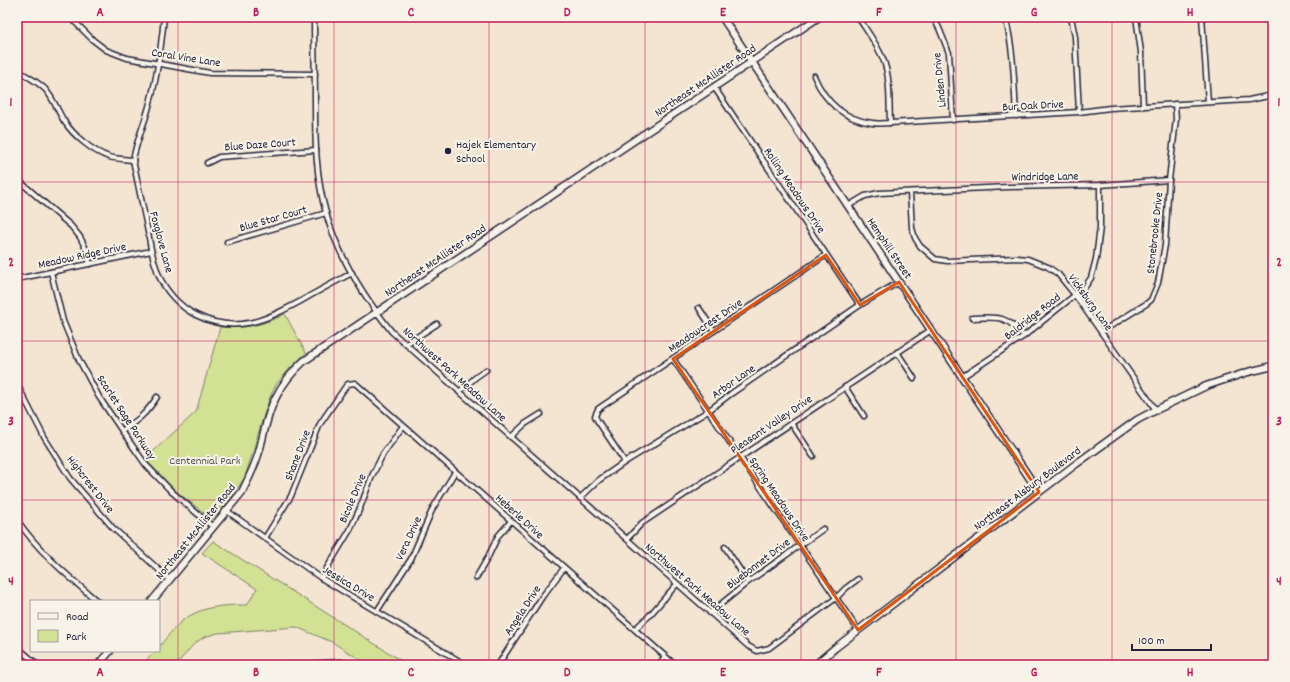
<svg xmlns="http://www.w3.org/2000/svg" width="1290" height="682" viewBox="0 0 1290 682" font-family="Dekko,sans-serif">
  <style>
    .green { fill: #d2e194; stroke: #7a8268 }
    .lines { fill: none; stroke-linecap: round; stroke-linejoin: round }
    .street-casing { stroke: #22223b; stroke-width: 7 }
    .secondary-casing { stroke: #22223b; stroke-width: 9 }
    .street { stroke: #f7f3e8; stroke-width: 4 }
    .secondary { stroke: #f7f3e8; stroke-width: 6 }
    .marked { fill: none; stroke: #de560e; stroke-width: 3; stroke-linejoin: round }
    .grid { fill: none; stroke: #c2185b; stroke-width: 1; stroke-opacity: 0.55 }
    .poi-dot { fill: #22223b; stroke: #f7f3e8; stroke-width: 1.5 }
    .labels { text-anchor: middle; stroke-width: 4; stroke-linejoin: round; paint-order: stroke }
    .street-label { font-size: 12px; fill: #22223b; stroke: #f7f3e8 }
    .poi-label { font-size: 12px; fill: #22223b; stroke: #f7f3e8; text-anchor: start }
    .park-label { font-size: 12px; fill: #4e5251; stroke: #f7f3e8 }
    .neatline { fill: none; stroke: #c2185b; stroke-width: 1.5 }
    .grid-label { font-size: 13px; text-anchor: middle; font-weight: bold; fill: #c2185b }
  </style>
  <rect width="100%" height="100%" fill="#f4e4d2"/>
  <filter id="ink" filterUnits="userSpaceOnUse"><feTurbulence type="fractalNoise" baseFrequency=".025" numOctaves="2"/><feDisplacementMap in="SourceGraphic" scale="8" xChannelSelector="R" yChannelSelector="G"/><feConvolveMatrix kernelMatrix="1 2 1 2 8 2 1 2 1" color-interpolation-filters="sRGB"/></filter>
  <g filter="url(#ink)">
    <g class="green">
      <path d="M285,314L306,353L290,368L277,383L270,397L263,418L245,477L231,498L212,519L177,492L145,459L196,412L220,327C246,328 262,326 285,314Z"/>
      <path d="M213,541L408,665H369L332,642L296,627L218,633L204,637L194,644L176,665H142L155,651H159V647C166,638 174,628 182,621C201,606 224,605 247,605L257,589L202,553Z"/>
    </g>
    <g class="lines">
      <defs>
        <g id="street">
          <polyline points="70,17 93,40 106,50 127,58 210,73 315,74"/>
          <path d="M164,17C161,49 157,80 148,110C143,127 136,143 133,160C138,184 143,208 148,232C150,246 153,260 158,273C164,290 180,307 196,315C236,335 266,320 301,301C318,291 335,282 352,273"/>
          <path d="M314,17C314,46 315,76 315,105C315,141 316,178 326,213C338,256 364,297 392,332L748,646L757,651L769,648L836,598L846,588L858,579"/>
          <path d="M858,17C867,31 877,44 883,59C891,78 889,103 890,123"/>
          <polyline points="933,17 939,28 949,53 953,120"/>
          <path d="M1005,17C1014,49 1014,82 1016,116"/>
          <polyline points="1071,17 1075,37 1079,112"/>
          <polyline points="1136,17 1141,52 1143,106"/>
          <polyline points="1202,17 1208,102"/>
          <polyline points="1268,17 1273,39"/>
          <path d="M17,70C27,76 37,81 45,89C54,99 57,110 64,121C74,136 92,151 109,157C116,159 126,159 133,160"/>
          <path d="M814,76C825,102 843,119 872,123C878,124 884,123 890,123L1079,112L1110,108L1249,100L1273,95"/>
          <polyline points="714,87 860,305"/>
          <polyline points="207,163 219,157 316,150"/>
          <polyline points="17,179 71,226 80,237 85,247 90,264"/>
          <polyline points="910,192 912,228 915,238 920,246 935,259 947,261 1017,258 1028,259 1048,267 1058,274 1075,295 1156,410"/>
          <polyline points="848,206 865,196 879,193 1008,187 1100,185 1169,180"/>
          <polyline points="227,242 326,213"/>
          <polyline points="51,272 63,321 79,360 99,397 122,431 146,465 172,492 213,527"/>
          <polyline points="17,279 151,251"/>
          <polyline points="699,308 714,331"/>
          <path d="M972,318C998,317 1006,315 1024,336"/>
          <polyline points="1101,332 1146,304 1151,300 1158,283 1165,245 1169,180 1176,119 1175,104"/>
          <polyline points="406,344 437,324"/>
          <polyline points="897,352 914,378"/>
          <polyline points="673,359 858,630"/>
          <polyline points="962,377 1024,336 1075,295 1082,291 1091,278 1096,259 1100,227 1100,185"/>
          <polyline points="17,384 44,437 70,478 113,528 170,580"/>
          <polyline points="845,387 864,416"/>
          <polyline points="459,392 476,377 486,370"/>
          <polyline points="791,423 813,456"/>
          <path d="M122,431C138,420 146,414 157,397"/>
          <polyline points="511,437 525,424 541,414"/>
          <polyline points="625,462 597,420 595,416 598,409 826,255"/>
          <polyline points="580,498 599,480 625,462 708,411 732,393 860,305 899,282"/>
          <polyline points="227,511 321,578 466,665"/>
          <path d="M17,520C39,552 68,576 97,601"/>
          <polyline points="265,538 291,496 320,424 346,386 348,384 355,383 675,665"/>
          <polyline points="627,539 642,523 931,330"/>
          <polyline points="725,547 748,582"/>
          <polyline points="321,578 350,530 360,508 372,476 383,454 403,426"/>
          <polyline points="476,578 487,559 498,536 511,521"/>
          <polyline points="377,611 411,559 433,508 455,472"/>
          <polyline points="710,613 748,582 823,529"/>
          <polyline points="635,629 649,616 677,584"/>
          <polyline points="17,647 38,665"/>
          <polyline points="291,665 341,662 347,665"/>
          <polyline points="498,665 542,597 564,568"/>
          <polyline points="659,665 665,656"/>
        </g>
        <g id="secondary">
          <polyline points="722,17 1039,492"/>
          <path d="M152,601L242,492C248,480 254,468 258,455C264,436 266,415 276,397C283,383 293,371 304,361L819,17"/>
          <polyline points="98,665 110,651"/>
          <polyline points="815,665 835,648 1076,464 1137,420 1156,410 1206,386 1248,372 1273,366"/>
        </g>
      </defs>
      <use href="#street" class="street-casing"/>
      <use href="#secondary" class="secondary-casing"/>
      <use href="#street" class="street"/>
      <use href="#secondary" class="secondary"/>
    </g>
  </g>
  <path class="marked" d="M826,255L860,305L899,282L1039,492L858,630L673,359Z"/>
  <path class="grid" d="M178,17V665M334,17V665M489,17V665M645,17V665M801,17V665M956,17V665M1112,17V665M17,182H1273M17,341H1273M17,500H1273"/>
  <circle class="poi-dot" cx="448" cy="151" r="4"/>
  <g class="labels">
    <g class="street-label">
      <text transform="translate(186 57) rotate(9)" y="4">Coral Vine Lane</text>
      <text transform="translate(705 80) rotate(-34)" y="4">Northeast McAllister Road</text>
      <text transform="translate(939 80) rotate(-96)" y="4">Linden Drive</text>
      <text transform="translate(1033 105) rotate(-3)" y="4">Bur Oak Drive</text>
      <text transform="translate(260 144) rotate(-4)" y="4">Blue Daze Court</text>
      <text transform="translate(1045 176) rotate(-1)" y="4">Windridge Lane</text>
      <text transform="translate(795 190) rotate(56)" y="4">Rolling Meadows Drive</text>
      <text transform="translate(273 218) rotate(-16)" y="4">Blue Star Court</text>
      <text transform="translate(1154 233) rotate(-84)" y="4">Stonebrooke Drive</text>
      <text transform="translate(162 242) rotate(75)" y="4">Foxglove Lane</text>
      <text transform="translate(890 248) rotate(56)" y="4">Hemphill Street</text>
      <text transform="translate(82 255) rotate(-12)" y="4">Meadow Ridge Drive</text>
      <text transform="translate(435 260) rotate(-34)" y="4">Northeast McAllister Road</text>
      <text transform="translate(1091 302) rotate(54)" y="4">Vicksburg Lane</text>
      <text transform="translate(1032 316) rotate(-38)" y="4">Baldridge Road</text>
      <text transform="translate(705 325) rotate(-34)" y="4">Meadowcrest Drive</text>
      <text transform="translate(455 374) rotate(42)" y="4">Northwest Park Meadow Lane</text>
      <text transform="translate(733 381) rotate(-35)" y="4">Arbor Lane</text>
      <text transform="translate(127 417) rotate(57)" y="4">Scarlet Sage Parkway</text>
      <text transform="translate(771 424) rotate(-34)" y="4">Pleasant Valley Drive</text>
      <text transform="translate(297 455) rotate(-69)" y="4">Shane Drive</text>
      <text transform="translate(91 484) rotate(52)" y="4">Highcrest Drive</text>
      <text transform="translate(1027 488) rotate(-37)" y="4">Northeast Alsbury Boulevard</text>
      <text transform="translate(352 498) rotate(-67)" y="4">Bicole Drive</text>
      <text transform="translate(780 499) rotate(56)" y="4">Spring Meadows Drive</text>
      <text transform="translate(520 516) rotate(42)" y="4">Heberle Drive</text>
      <text transform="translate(195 531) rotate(-51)" y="4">Northeast McAllister Road</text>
      <text transform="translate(408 538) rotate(-65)" y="4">Vera Drive</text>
      <text transform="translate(758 563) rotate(-37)" y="4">Bluebonnet Drive</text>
      <text transform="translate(349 583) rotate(31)" y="4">Jessica Drive</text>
      <text transform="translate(698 589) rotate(41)" y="4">Northwest Park Meadow Lane</text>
      <text transform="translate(522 610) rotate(-57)" y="4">Angela Drive</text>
    </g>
    <g class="poi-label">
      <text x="456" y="148">Hajek Elementary<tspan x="456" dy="14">School</tspan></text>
    </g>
    <g class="park-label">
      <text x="205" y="464">Centennial Park</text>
    </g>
  </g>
  <rect width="1290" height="682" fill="none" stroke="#f7f3e8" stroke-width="44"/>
  <rect x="30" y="600" width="130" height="52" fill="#f7f3e8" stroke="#a29fa3"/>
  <rect x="38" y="613" width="20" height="6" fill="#f7f3e8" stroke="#a29fa3"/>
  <text x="66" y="620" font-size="12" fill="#22223b">Road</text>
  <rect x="38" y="630" width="20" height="12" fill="#d2e194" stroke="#a29fa3"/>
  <text x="66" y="640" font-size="12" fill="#22223b">Park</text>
  <path d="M1132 644v6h79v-6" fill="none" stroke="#22223b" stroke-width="2"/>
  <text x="1138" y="644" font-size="12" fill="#22223b" stroke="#f7f3e8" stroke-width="3" paint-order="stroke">100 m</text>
  <rect x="22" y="22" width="1246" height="638" class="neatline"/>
  <g class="grid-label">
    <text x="100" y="16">A</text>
    <text x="256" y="16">B</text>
    <text x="411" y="16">C</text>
    <text x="567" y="16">D</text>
    <text x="723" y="16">E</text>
    <text x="879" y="16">F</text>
    <text x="1034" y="16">G</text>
    <text x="1190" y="16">H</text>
    <text x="11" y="106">1</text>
    <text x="1279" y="106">1</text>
    <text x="11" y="266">2</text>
    <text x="1279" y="266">2</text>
    <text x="11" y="425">3</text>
    <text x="1279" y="425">3</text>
    <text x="11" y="585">4</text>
    <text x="1279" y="585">4</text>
    <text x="100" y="676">A</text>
    <text x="256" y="676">B</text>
    <text x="411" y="676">C</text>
    <text x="567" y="676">D</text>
    <text x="723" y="676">E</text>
    <text x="879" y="676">F</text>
    <text x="1034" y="676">G</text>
    <text x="1190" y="676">H</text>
  </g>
</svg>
